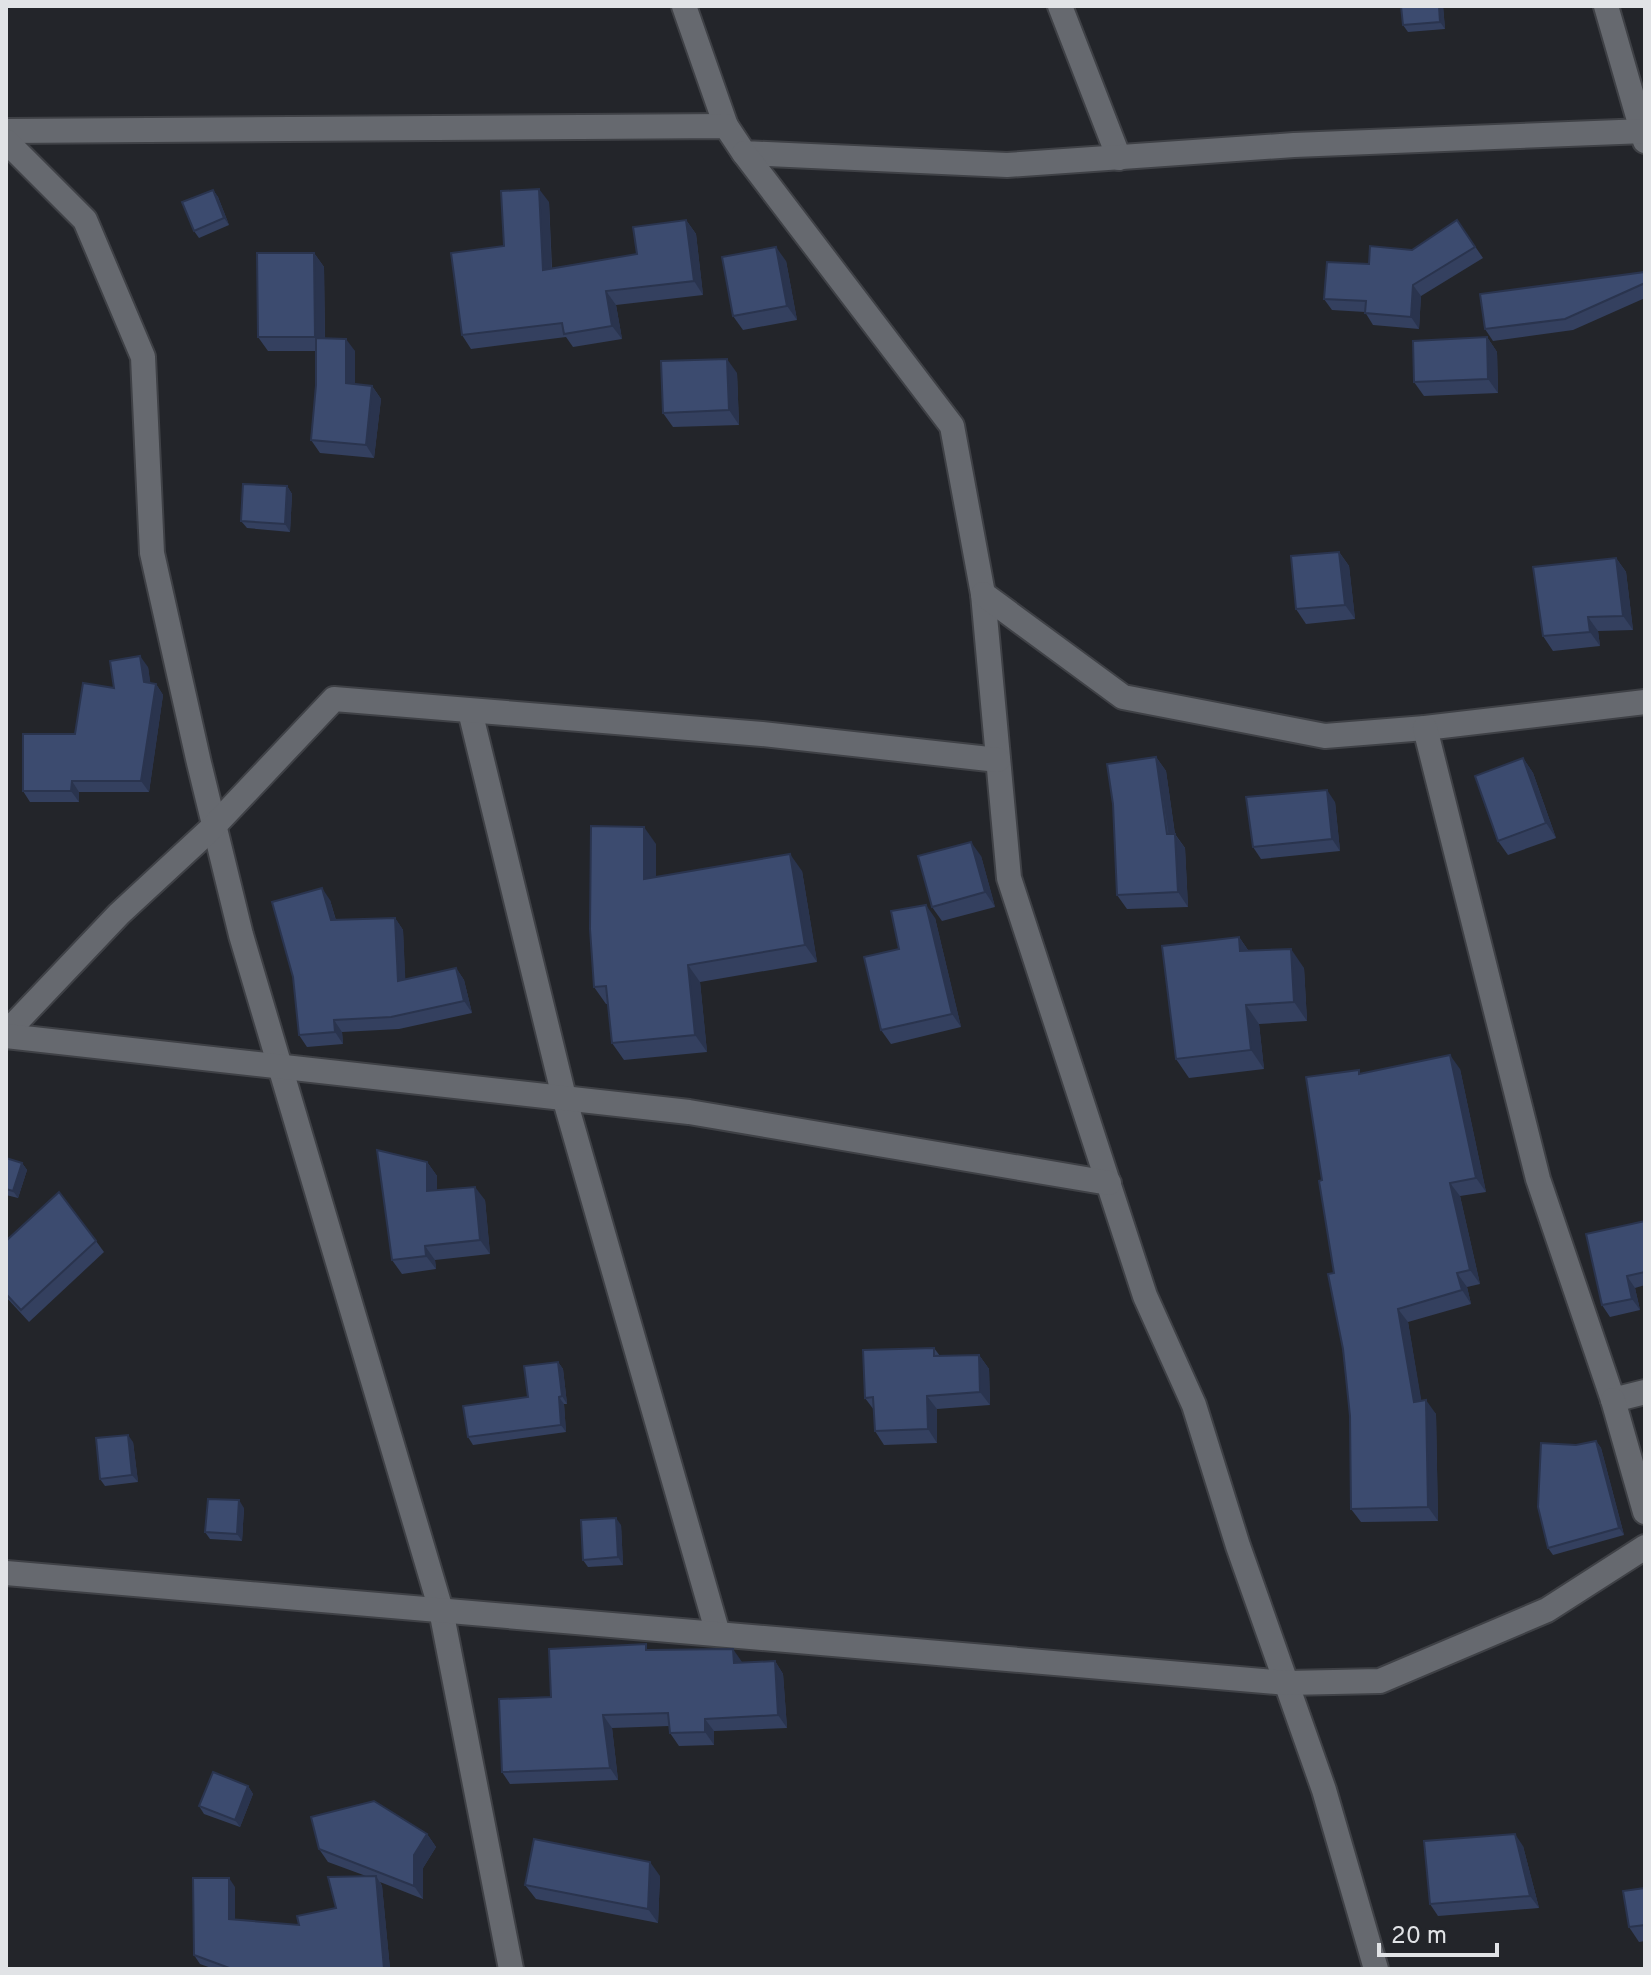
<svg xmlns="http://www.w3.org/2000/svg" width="1651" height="1975" viewBox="0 0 1651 1975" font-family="Overpass,sans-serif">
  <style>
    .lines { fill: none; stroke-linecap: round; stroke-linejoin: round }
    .minor-casing { stroke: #3f4146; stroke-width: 28 }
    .minor { stroke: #66696f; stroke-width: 24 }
    .wall { fill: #34405f }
    .shaded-wall { fill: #2a344e }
    .building { fill: #3c4b6f; stroke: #2a344e; stroke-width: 2 }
  </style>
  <rect width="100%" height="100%" fill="#23252a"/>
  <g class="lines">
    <defs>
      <g id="minor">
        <polyline points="684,6 726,126"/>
        <polyline points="1060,6 1119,158"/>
        <polyline points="1606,6 1645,141"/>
        <polyline points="6,131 726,126 744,153 1007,165 1294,145 1645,131"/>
        <polyline points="6,141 85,220 143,357 152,553 199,763 241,935 441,1610 511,1969"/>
        <polyline points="744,153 952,426 983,594 1009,878 1145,1296 1194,1405 1238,1546 1324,1790 1376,1969"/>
        <polyline points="983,594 1123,697 1325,736 1425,728 1645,702"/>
        <polyline points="470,711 564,1097 718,1634"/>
        <polyline points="1425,728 1538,1179 1613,1400 1645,1392"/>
        <polyline points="6,1033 119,914 214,826 334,699 762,734 998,760"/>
        <polyline points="6,1036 689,1112 1109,1183"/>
        <polyline points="1613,1400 1645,1512"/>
        <polyline points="6,1573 1287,1683 1380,1681 1547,1610 1645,1547"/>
      </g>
    </defs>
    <use href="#minor" class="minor-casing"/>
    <use href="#minor" class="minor"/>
  </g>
  <g class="wall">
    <polygon points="1401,6 1443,6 1445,29 1408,32 1403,25"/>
    <polygon points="213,190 218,197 229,225 199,238 194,231"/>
    <polygon points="549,202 552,268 637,254 686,220 696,234 703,295 616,305 622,339 573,347 566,337 471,349 462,335 504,246"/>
    <polygon points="1457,220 1483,258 1421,296 1419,329 1373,325 1365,312 1332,310 1324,299 1369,264 1412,250"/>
    <polygon points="314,253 324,267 325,338 355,351 355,384 372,386 381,399 374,458 320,453 311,440 316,385 316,351 268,351 258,337"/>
    <polygon points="786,261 797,320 743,330 733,316"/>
    <polygon points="1645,272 1645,298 1573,330 1493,341 1485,329"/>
    <polygon points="1487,337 1497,352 1498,393 1424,396 1414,382"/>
    <polygon points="737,373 739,425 673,427 663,413"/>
    <polygon points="287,486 292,494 290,532 247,528 241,521"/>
    <polygon points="1339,552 1349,566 1355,619 1306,624 1296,609"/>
    <polygon points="1616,558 1626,572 1633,630 1598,631 1600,646 1553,651 1543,636"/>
    <polygon points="148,667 150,683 156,684 163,695 149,792 79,792 79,802 30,802 23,791 75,734 114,688"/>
    <polygon points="1156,757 1166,771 1175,834 1185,848 1188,907 1127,909 1117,895"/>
    <polygon points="1523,758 1533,773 1556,838 1508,855 1498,841"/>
    <polygon points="1335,802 1340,851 1261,859 1253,847"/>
    <polygon points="656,844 656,877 802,871 817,962 700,982 707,1052 624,1060 612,1043 608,1004 606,1004 594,987"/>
    <polygon points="981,856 995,907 942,921 932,907"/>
    <polygon points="330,900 336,920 395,918 403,930 405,979 456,968 464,980 472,1013 399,1029 342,1032 343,1044 307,1047 299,1035"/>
    <polygon points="935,918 961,1027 891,1044 881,1030 899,949"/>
    <polygon points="1239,937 1248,950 1304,968 1307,1021 1259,1024 1264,1069 1189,1078 1176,1059"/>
    <polygon points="1460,1069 1486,1192 1460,1196 1480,1284 1467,1287 1471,1304 1408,1322 1421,1401 1436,1414 1438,1521 1361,1522 1351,1509 1350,1416 1334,1273 1322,1180 1361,1073"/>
    <polygon points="6,1158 22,1163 27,1170 18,1198 6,1195"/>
    <polygon points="427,1162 437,1176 437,1190 485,1200 490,1254 435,1260 436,1269 402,1274 392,1260"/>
    <polygon points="1645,1221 1645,1285 1635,1288 1640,1310 1610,1317 1602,1305"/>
    <polygon points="6,1241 96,1241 104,1252 29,1322 6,1297"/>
    <polygon points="934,1348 940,1356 979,1355 989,1369 990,1405 937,1409 937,1443 884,1445 875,1431 874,1410 865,1398"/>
    <polygon points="558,1362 563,1369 567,1404 564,1404 566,1432 473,1445 468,1437 528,1397"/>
    <polygon points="1596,1441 1601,1448 1624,1535 1553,1555 1548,1548 1576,1445"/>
    <polygon points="133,1442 138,1482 105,1486 100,1479"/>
    <polygon points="244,1508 242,1541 210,1539 205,1532"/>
    <polygon points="621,1525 623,1565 588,1567 583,1560"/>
    <polygon points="650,1650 742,1662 742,1663 775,1661 783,1674 787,1728 714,1731 714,1745 679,1746 670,1733 669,1726 612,1728 618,1780 510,1784 502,1772 551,1697"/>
    <polygon points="248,1786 253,1794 240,1827 204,1814 199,1806"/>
    <polygon points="427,1834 436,1847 423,1868 423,1899 380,1882 382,1886 390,1969 214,1969 200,1964 194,1955 235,1887 235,1919 299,1925 336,1908 366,1876 328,1862 319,1849"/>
    <polygon points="1523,1846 1539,1908 1438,1916 1430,1904"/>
    <polygon points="660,1876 658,1923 536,1899 525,1885"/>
    <polygon points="1645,1888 1645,1941 1639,1942 1629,1927"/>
  </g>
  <g class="shaded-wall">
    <polygon points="1439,6 1443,6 1445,29 1440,22"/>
    <polygon points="539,189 549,202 552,283 543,270"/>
    <polygon points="213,190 218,197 229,225 224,218"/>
    <polygon points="686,220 696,234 703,295 694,281"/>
    <polygon points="776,247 786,261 797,320 787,306"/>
    <polygon points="314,253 324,267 325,351 315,337"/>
    <polygon points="1413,285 1421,296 1419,329 1411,317"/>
    <polygon points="606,291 616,305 622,339 612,326"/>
    <polygon points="1487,337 1497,352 1498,393 1488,379"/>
    <polygon points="346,339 355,351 355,396 346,383"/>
    <polygon points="727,359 737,373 739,425 729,410"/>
    <polygon points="372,386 381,399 374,458 366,445"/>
    <polygon points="287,486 292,494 290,532 285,524"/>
    <polygon points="1339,552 1349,566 1355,619 1345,605"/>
    <polygon points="1616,558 1626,572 1633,630 1623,616"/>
    <polygon points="1588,617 1598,631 1600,646 1590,632"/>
    <polygon points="140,656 148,667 152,693 144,682"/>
    <polygon points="156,684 163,695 149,792 141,781"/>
    <polygon points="1156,757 1166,771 1175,835 1185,848 1188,907 1178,892"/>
    <polygon points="1523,758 1533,773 1556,838 1546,823"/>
    <polygon points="72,781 79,792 79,802 71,791"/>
    <polygon points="1327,790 1335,802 1340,851 1332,839"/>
    <polygon points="644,827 656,844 656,896 644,879"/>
    <polygon points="971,842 981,856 995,907 985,892"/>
    <polygon points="790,854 802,871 817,962 805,945"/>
    <polygon points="322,888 330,900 339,932 331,920"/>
    <polygon points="926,905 935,918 961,1027 952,1014"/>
    <polygon points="395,918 403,930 406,993 398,981"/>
    <polygon points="1239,937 1252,956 1240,951"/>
    <polygon points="1291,949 1304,968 1307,1021 1294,1002"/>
    <polygon points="688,965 700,982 707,1052 695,1035"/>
    <polygon points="456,968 464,980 472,1013 464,1001"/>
    <polygon points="1246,1005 1259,1024 1264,1069 1251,1050"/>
    <polygon points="334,1020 342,1032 343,1044 335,1032"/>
    <polygon points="1450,1055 1460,1069 1486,1192 1476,1178"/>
    <polygon points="427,1162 437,1176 437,1205 427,1191"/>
    <polygon points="22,1163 27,1170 18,1198 13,1191"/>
    <polygon points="1450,1183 1460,1196 1480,1284 1470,1270"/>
    <polygon points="475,1187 485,1200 490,1254 480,1240"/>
    <polygon points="425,1246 435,1260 436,1269 426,1256"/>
    <polygon points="1457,1273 1467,1287 1471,1304 1462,1290"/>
    <polygon points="1627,1276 1635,1288 1640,1310 1632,1299"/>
    <polygon points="1398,1309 1408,1322 1424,1416 1414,1402"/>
    <polygon points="979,1355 989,1369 990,1405 980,1392"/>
    <polygon points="558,1362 563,1369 567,1404 562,1396"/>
    <polygon points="927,1396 937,1409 937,1443 928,1429"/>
    <polygon points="559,1397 564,1404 566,1432 561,1425"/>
    <polygon points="1426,1400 1436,1414 1438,1521 1428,1507"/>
    <polygon points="128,1435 133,1442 138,1482 132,1475"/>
    <polygon points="1596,1441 1601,1448 1624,1535 1619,1528"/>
    <polygon points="239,1500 244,1508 242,1541 237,1534"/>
    <polygon points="616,1518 621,1525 623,1565 618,1557"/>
    <polygon points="733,1649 742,1662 742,1676 734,1663"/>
    <polygon points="775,1661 783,1674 787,1728 778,1715"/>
    <polygon points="603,1715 612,1728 618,1780 610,1768"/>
    <polygon points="705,1719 714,1731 714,1745 705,1732"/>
    <polygon points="248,1786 253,1794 240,1827 235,1820"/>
    <polygon points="427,1834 436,1847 423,1868 423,1899 414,1886 414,1855"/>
    <polygon points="1515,1834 1523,1846 1539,1908 1530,1896"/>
    <polygon points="650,1862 660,1876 658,1923 648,1909"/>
    <polygon points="376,1876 382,1886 390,1969 384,1969"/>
    <polygon points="229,1878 235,1887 235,1928 229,1919"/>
  </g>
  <g class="building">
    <polygon points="1401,6 1439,6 1440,22 1403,25"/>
    <polygon points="539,189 543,270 637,254 633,227 686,220 694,281 606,291 612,326 564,334 562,323 462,335 451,253 504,246 501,191"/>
    <polygon points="213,190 224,218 194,231 182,202"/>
    <polygon points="1457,220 1475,247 1413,285 1411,317 1365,313 1366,301 1324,299 1327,262 1369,264 1370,246 1412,250"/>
    <polygon points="776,247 787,306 733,316 722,257"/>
    <polygon points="257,253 314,253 315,337 258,337"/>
    <polygon points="1645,272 1645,283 1565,319 1485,329 1480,294"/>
    <polygon points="1487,337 1488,379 1414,382 1413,341"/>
    <polygon points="316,338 346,339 346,383 372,386 366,445 311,440 316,385"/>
    <polygon points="727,359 729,410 663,413 661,361"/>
    <polygon points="243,484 287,486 285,524 241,521"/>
    <polygon points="1339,552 1345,605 1296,609 1291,556"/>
    <polygon points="1616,558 1623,616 1588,617 1590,632 1543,636 1533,567"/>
    <polygon points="140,656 144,682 156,684 141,781 72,781 71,791 23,791 23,734 75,734 83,683 114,688 110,661"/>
    <polygon points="1156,757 1167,834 1175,834 1178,892 1117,895 1113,804 1107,764"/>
    <polygon points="1523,758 1546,823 1498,841 1475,776"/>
    <polygon points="1327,790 1332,839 1253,847 1246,797"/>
    <polygon points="591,826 644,827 644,879 790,854 805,945 688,965 695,1035 612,1043 606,986 594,987 590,929"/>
    <polygon points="971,842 985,892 932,907 918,856"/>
    <polygon points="322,888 331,920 395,918 398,981 456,968 464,1001 391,1017 334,1020 335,1032 299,1035 293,977 272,902"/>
    <polygon points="926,905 952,1014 881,1030 864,957 899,949 891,911"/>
    <polygon points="1239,937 1240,951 1291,949 1294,1002 1246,1005 1251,1050 1176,1059 1162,946"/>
    <polygon points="1450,1055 1476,1178 1450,1183 1470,1270 1457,1273 1462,1290 1398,1309 1414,1402 1426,1400 1428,1507 1351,1509 1350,1416 1343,1349 1328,1274 1334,1273 1319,1181 1322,1180 1306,1077 1359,1070 1359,1074"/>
    <polygon points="377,1150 427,1162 427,1191 475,1187 480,1240 425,1246 426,1256 392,1260"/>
    <polygon points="6,1158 22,1163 13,1191 6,1189"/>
    <polygon points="59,1192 96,1241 21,1310 6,1294 6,1241"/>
    <polygon points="1645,1221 1645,1272 1627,1276 1632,1299 1602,1305 1586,1234"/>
    <polygon points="934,1348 934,1356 979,1355 980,1392 927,1396 928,1429 875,1431 873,1397 865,1398 863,1350"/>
    <polygon points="558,1362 562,1396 559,1397 561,1425 468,1437 463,1406 528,1397 524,1366"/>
    <polygon points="128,1435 132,1475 100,1479 96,1438"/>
    <polygon points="1596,1441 1619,1528 1548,1548 1538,1507 1541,1443 1576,1445"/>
    <polygon points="208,1499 239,1500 237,1534 205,1532"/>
    <polygon points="616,1518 618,1557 583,1560 581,1520"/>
    <polygon points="646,1644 646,1650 733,1649 734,1663 775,1661 778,1715 705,1719 705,1732 670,1733 668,1713 603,1715 610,1768 502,1772 499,1699 551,1697 549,1649"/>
    <polygon points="213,1772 248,1786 235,1820 199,1806"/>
    <polygon points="374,1801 427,1834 414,1855 414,1886 319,1849 311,1817"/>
    <polygon points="1515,1834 1530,1896 1430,1904 1424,1841"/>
    <polygon points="534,1839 650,1862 648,1909 525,1885"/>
    <polygon points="376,1876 384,1969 232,1969 194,1955 193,1878 229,1878 229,1919 299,1925 297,1916 336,1908 328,1877"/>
    <polygon points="1645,1888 1645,1925 1629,1927 1623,1891"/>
  </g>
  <rect width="1651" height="1975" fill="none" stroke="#e1e3e6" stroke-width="16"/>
  <path d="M1379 1943v12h118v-12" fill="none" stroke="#e1e3e6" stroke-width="4"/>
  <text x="1391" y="1943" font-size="24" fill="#e1e3e6" stroke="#23252a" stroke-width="6" paint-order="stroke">20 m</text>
</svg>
